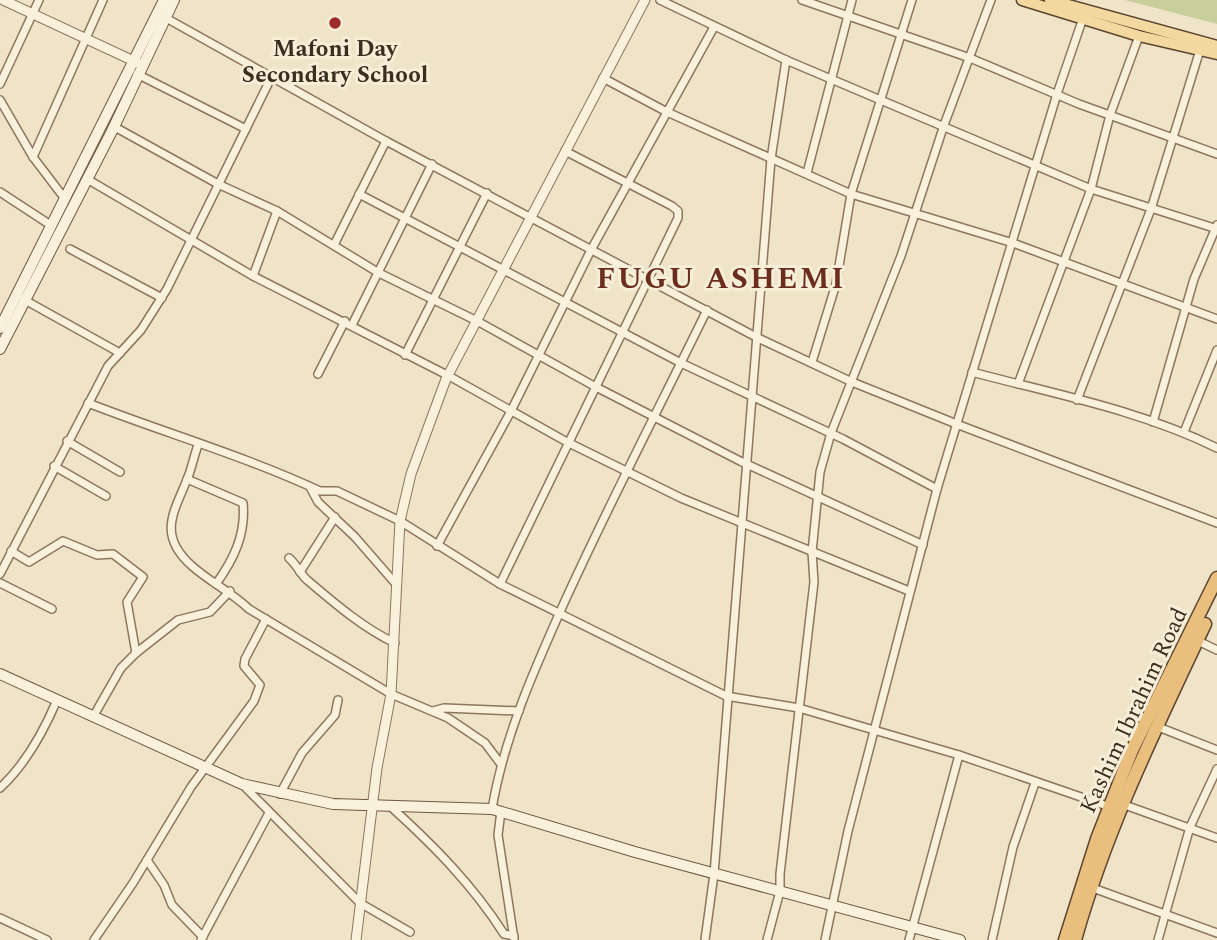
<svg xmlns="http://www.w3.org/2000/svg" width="1217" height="940" viewBox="0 0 1217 940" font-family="Spectral,serif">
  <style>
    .green { fill: #c9cf9b }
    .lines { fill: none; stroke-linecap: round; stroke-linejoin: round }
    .minor-casing { stroke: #8d765c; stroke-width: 10 }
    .tertiary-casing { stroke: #8d765c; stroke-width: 11 }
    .secondary-casing { stroke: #6f573f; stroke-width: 12 }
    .primary-casing { stroke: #5b4430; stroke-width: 13 }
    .trunk-casing { stroke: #5b4430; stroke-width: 15 }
    .minor { stroke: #faf1dc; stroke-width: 7 }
    .tertiary { stroke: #faf1dc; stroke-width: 9 }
    .secondary { stroke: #faf1dc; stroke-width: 10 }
    .primary { stroke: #f3d9a0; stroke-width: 10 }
    .trunk { stroke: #eabe7c; stroke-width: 12 }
    .poi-dot { fill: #9e2a2b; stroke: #f7eed8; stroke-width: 2.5 }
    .labels { text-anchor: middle; stroke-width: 6; stroke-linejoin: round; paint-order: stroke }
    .poi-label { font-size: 23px; font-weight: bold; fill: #3d2e20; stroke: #f7eed8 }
    .street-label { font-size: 23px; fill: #3d2e20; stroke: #f7eed8 }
    .district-label { font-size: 30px; font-weight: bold; letter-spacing: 2px; fill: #6b2e1e; stroke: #f7eed8 }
  </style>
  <rect width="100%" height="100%" fill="#f0e4c8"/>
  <polygon class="green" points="1125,0 1217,0 1217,24"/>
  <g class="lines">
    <defs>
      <g id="minor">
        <polyline points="660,0 786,60 1091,189 1217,229"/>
        <polyline points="802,0 970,58 1079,104 1217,154"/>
        <polyline points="166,18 386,141 758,338 852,382 959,425 1217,523"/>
        <polyline points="137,74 246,129"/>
        <polyline points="603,78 667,112 851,194 1013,243 1217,319"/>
        <polyline points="0,84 39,0"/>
        <polyline points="0,100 33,157 65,199"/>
        <polyline points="113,126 218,184 277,211 379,273 477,321 594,386 740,461 923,545"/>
        <polyline points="33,157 103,0"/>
        <polyline points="807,173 852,0"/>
        <polyline points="87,179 253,276 449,376 567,442 681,498 909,591"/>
        <polyline points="0,192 52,226"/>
        <polyline points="359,194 681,363 843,439 937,489"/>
        <polyline points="334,245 386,141"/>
        <polyline points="70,249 162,298"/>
        <polyline points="253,276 277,211"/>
        <polyline points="23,299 120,353"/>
        <polyline points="352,325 432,164"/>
        <polyline points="405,355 487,193"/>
        <polyline points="812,362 836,284 851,194 912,0"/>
        <path d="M972,372C1054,394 1140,410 1217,448"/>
        <polyline points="318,374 345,321"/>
        <polyline points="1018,384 1091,189 1110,115 1139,36"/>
        <polyline points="1077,400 1151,209 1200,50"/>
        <path d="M88,403C165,433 245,456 320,491H337L400,521L500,584L726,696L799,708L959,755L1110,807"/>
        <polyline points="1153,422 1194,279 1217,225"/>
        <polyline points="1184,432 1217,350"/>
        <polyline points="67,441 120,472"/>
        <path d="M198,445C194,456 192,467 188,477C175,511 156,534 192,566C210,582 231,592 249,609L391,694L448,718L485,743L500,763"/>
        <polyline points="54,466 106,496"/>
        <path d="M187,479L243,503C246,534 234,559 216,584"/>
        <polyline points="310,487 318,502 355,537 395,583"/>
        <polyline points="437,546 510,413 591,250 714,27"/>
        <polyline points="11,551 29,562 63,541 97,555 113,554 143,577 127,602 136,653"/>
        <path d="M289,558C297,565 299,572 306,579C333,602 363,628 395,643"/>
        <polyline points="300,572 335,517"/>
        <polyline points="0,574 108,366 141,330 167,289 271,78"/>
        <polyline points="0,583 52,609"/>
        <polyline points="500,584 678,218 678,211 672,206 565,151"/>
        <polyline points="1196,640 1217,650"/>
        <polyline points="433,711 444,708 519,711"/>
        <polyline points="93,717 121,668 136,653 178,620 210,612 230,591"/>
        <polyline points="1156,726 1217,750"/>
        <polyline points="242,784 360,903 410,932"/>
        <path d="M0,788C26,764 43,733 57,700"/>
        <polyline points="280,794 302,753 335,715 338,700"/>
        <polyline points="1122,804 1217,838"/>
        <path d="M390,806C433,845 472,884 504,934L514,936"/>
        <path d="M492,809C504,737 534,670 564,603C609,504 659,408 707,310"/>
        <polyline points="501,811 498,835 514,939"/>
        <polyline points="147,860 164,885 172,905 203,937"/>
        <polyline points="1090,887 1217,933"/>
        <polyline points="0,918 47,940"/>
        <polyline points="94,940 133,883 191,787 254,701 260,685 244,666 245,659 266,619"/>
        <polyline points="201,940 269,813"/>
        <polyline points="705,940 714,874 771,159 786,60"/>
        <polyline points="767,940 780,891 780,874 814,582 812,552 820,472 831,433 901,256 944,125 991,0"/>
        <polyline points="825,940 848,831 937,489 1057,94 1083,18"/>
        <polyline points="909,940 959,755"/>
        <polyline points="992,940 1013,847 1035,783"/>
        <polyline points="1158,940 1190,827 1217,769"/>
      </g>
      <g id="tertiary">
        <polyline points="3,0 138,63"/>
        <polyline points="356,940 377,768 391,694 400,521 411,474 446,379 645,0"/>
      </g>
      <g id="secondary">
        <polyline points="0,328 164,0"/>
        <polyline points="0,349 112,131 174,0"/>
        <polyline points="0,674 242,784 333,804 492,809 635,852 960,940"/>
      </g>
      <g id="primary">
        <polyline points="1022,0 1139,36 1217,54"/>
        <polyline points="1050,0 1217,46"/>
      </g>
      <g id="trunk">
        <polyline points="1065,940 1097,839 1132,750 1217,578"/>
        <path d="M1075,940C1106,829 1156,728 1205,624"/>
      </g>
    </defs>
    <use href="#minor" class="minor-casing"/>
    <use href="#tertiary" class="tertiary-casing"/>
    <use href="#secondary" class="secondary-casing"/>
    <use href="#primary" class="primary-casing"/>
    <use href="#trunk" class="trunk-casing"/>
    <use href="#minor" class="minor"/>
    <use href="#tertiary" class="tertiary"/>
    <use href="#secondary" class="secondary"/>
    <use href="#primary" class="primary"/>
    <use href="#trunk" class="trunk"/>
  </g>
  <circle class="poi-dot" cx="335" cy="23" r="7"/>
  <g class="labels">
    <g class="poi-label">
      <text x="335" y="56">Mafoni Day<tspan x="335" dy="26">Secondary School</tspan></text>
    </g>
    <g class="street-label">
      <text transform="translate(1133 710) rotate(-65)" y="8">Kashim Ibrahim Road</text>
    </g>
    <g class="district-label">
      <text x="721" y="288">FUGU ASHEMI</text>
    </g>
  </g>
</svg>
